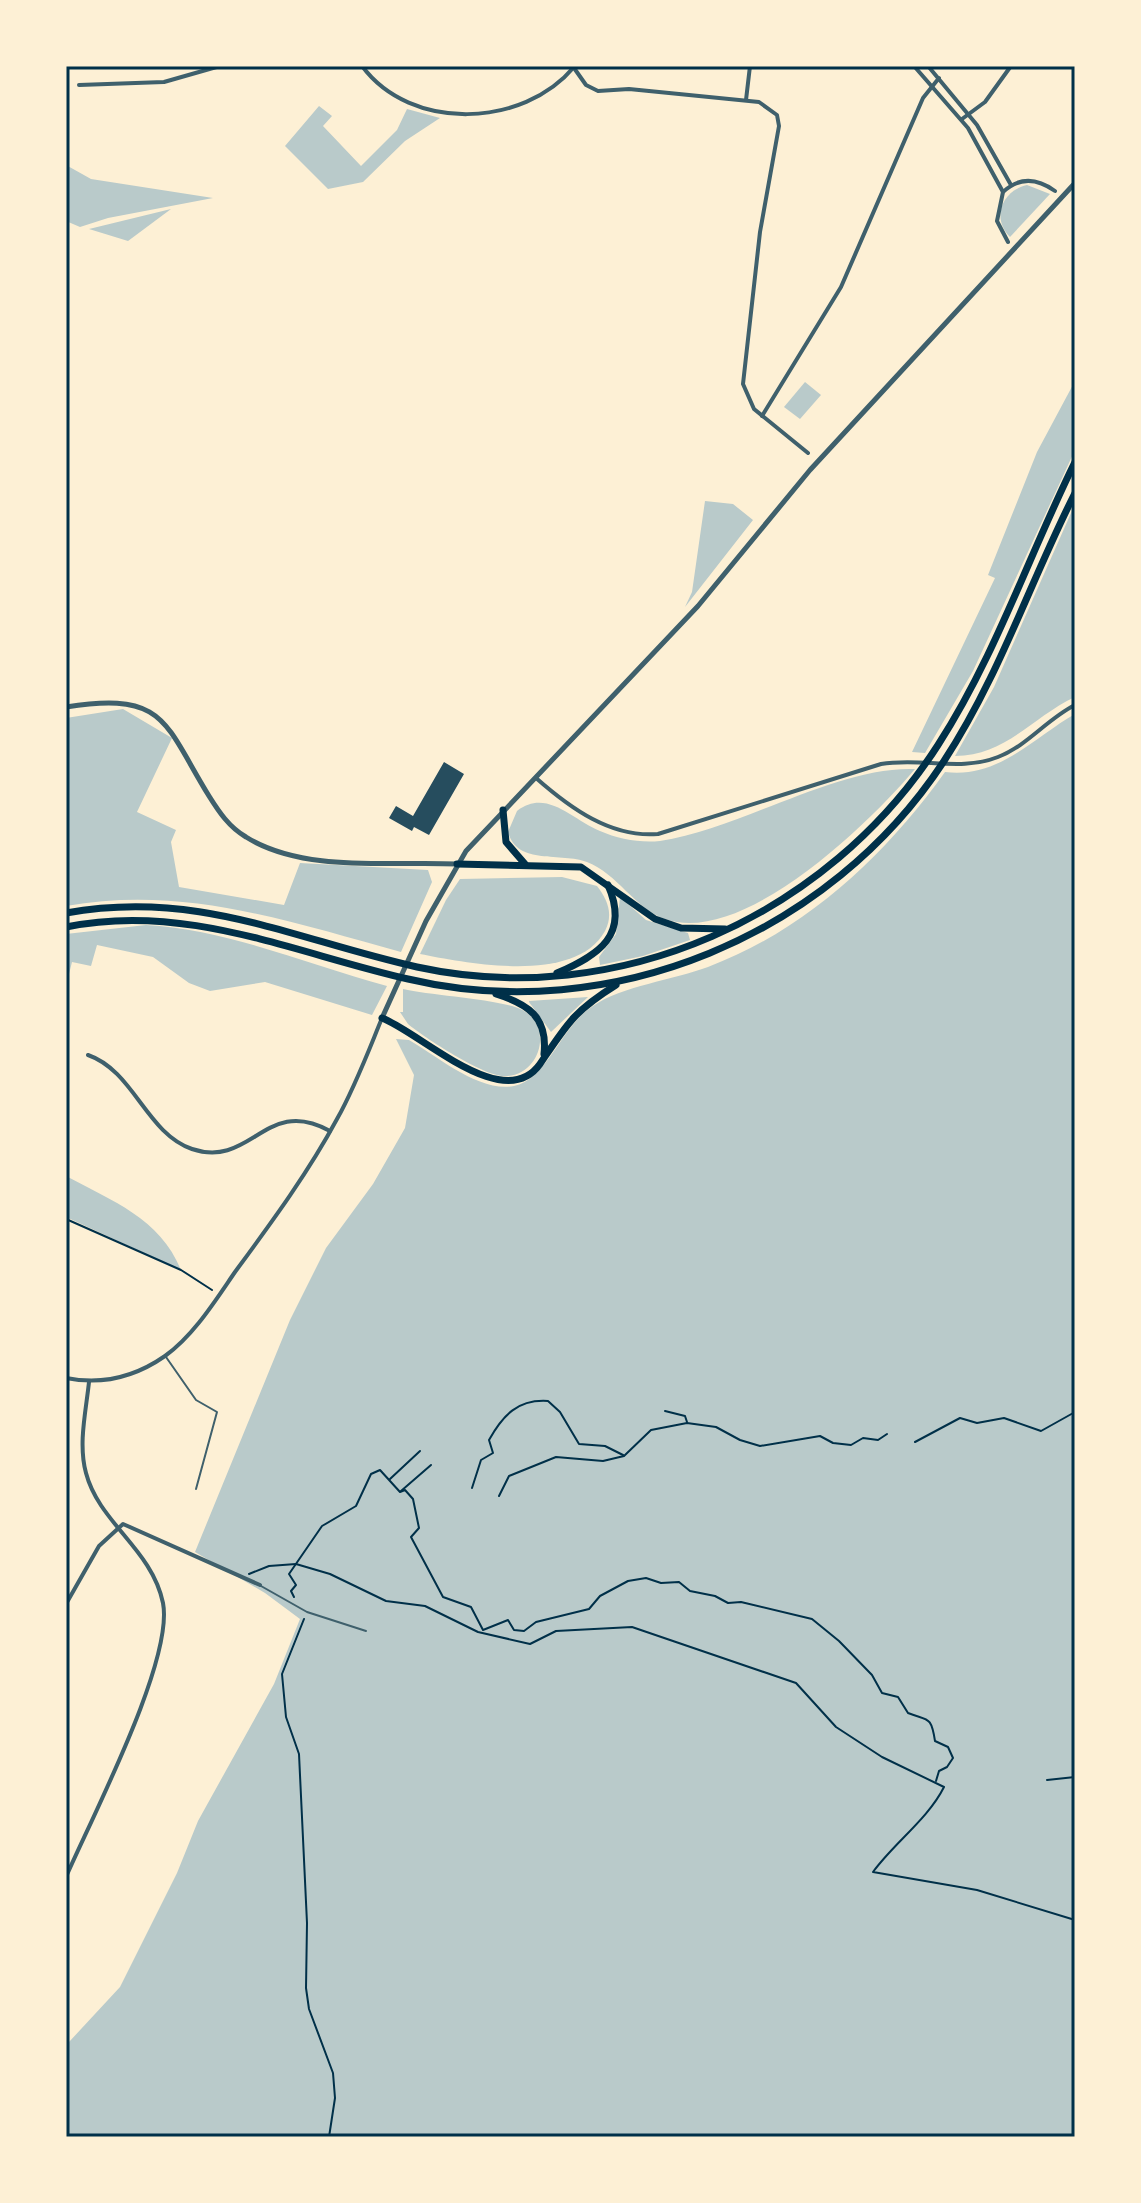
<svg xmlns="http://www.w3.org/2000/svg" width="1141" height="2203" viewBox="0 0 1141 2203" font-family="'Exo 2',sans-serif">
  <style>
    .green { fill: #b9caca }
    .building { fill: #264d5e }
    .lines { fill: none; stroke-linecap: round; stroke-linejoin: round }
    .path { stroke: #003049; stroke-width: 2 }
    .service { stroke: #3f606c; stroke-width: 2 }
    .minor { stroke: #3f606c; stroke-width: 4 }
    .tertiary { stroke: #3f606c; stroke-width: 5 }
    .trunk { stroke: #003049; stroke-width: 7 }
    .neatline { fill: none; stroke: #003049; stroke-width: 3 }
  </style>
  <rect width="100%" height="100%" fill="#fdf0d5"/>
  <g class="green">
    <polygon points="319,106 332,116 323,126 361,166 397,130 407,109 440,118 405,141 363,182 328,189 285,146"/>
    <polygon points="66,165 91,179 213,198 108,218 80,227 66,221"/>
    <path d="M1027,185L1050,194L1010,237C991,218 1002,191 1027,185Z"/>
    <polygon points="171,209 128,241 89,229"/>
    <polygon points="1075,381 1075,450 973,671 925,753 912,752 995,578 988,575 1037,452"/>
    <polygon points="805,382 821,395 800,419 784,407"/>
    <polygon points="705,501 733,504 753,520 685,607 692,592"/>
    <path d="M1075,504V697C1032,717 1006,756 955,756L994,687Z"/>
    <path d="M123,709L172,738L137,812L176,830L171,842L179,887L284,905L300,863L428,870L432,882L401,952C288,921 184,885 66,906V718Z"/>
    <path d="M1075,714V2137H66V2040L69,2042L120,1987L177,1873L198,1821L274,1684L300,1619L265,1593L195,1552L290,1320L326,1248L373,1184L405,1128L414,1075L396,1039L409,1040C437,1056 480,1093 514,1086C548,1079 560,1027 593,1006C622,986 673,980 708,967C806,930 885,856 945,772C998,779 1033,738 1075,714Z"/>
    <path d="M915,769C870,823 742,947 665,919C634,908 618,874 587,862C562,852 517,866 508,832L517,811C547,788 572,820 600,831C618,839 640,843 660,841C741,829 836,766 915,769Z"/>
    <path d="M562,877L597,886C607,899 614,914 605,931C576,984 470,964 420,954L446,900L460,879Z"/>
    <polygon points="620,897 646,920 688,933 690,940 643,956 600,965 599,957 616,934"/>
    <path d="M146,925C230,930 306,964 387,986L372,1015L265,982L210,991L189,983L153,957L97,945L91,966L72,962L66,986V934Z"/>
    <path d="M403,989C432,996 505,999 524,1011C554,1029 539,1077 504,1076C483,1076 425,1038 408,1024L400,1012H403Z"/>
    <polygon points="588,997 551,1032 529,1002 529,1001"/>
    <path d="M66,1176C112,1201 160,1218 181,1270L66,1217Z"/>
  </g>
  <polygon class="building" points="444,762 464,774 429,835 414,827 412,831 389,818 396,806 413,816"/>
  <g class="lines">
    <g class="path">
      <polyline points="66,1219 181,1270 212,1290"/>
      <polyline points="665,1411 685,1416 687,1422"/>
      <polyline points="915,1442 960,1418 977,1423 1004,1418 1041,1431 1075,1412"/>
      <polyline points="390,1479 420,1451"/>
      <path d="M472,1488L481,1460L493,1453L489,1440C503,1415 518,1399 548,1401L560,1412L579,1444L605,1446L623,1455"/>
      <polyline points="401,1491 431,1465"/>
      <polyline points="499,1496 509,1476 556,1457 603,1461 624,1456 651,1430 687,1423 716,1427 740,1440 760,1446 820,1436 833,1443 851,1445 863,1438 878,1440 887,1434"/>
      <path d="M249,1574L269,1566L296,1564L330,1574L386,1601L425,1606L478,1632L530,1644L556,1631L632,1627L796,1683L836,1727L882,1757L944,1787C928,1819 894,1843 873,1872L977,1890L1075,1920"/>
      <path d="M294,1597L291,1591L296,1585L289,1574L322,1526L356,1506L371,1474L380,1470L400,1492L405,1490L413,1499L419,1528L411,1537L443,1597L471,1607L483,1630L508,1620L514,1630L524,1631L536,1622L589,1609L600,1596L628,1581L646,1578L661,1583L679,1582L690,1591L715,1596L728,1603L741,1602L812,1619L839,1641L872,1675L882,1693L898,1697L908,1713C928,1721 931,1715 935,1741L948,1747L953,1758L947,1767L939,1771L936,1781"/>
      <polyline points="304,1619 282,1674 286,1717 299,1754 307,1923 306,1988 309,2009 333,2073 335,2098 329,2137"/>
      <polyline points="1047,1780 1075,1777"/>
    </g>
    <g class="service">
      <polyline points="166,1357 196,1400 217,1412 196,1489"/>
      <polyline points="261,1586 307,1612 366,1631"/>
    </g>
    <g class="minor">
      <path d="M362,66C411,132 523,128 574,67"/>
      <polyline points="914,66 968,128 1003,192"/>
      <polyline points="928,66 977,125 1011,185"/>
      <polyline points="574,68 586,85 598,91 629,89 759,102 777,115 779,126 760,232 743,384 754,409 808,453"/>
      <polyline points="79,85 164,82 220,66"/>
      <polyline points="746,100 750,66"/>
      <polyline points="962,119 985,102 1011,66"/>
      <path d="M1008,242L997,221L1003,192C1019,177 1037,178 1055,191"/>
      <polyline points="66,277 66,289"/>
      <polyline points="762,416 841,287 923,98 939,78"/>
      <path d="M536,778C570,808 611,838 658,834L881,764C921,757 960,772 998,757C1027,746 1047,719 1075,705"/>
      <path d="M88,1055C134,1071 146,1133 192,1149C252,1169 265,1095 330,1131"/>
      <path d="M66,1378C101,1385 135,1377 165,1356C194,1335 215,1301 235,1272C271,1223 308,1173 337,1119C355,1087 368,1052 382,1018"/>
      <polyline points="66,1604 99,1546 123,1524 260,1585"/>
      <path d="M66,1877C92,1817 174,1660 163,1603C152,1549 99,1523 86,1473C78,1444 86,1411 89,1382"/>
    </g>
    <g class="tertiary">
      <path d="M66,707C166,691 164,723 209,796C219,812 229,827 246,837C304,873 390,861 457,864"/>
      <polyline points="382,1018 426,921 466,851 698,606 810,470 1075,183"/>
    </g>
    <g class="trunk">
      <polyline points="503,810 506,842 525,864"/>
      <polyline points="457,864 581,867 655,919 681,928 725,929"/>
      <path d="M66,913C198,889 292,939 417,967C618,1011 828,916 938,745C995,657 1029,555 1075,462"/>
      <path d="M66,927C185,902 294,953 408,979C611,1027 830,935 944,761C999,677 1030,582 1075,493"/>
      <path d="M557,973C599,955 630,935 608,885"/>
      <path d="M496,994C528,1004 548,1017 544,1054"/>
      <path d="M382,1018C421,1033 504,1115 540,1064C567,1024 574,1011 616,985"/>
    </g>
  </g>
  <rect width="1141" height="2203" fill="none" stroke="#fdf0d5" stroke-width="136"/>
  <rect x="68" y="68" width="1005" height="2067" class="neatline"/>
</svg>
